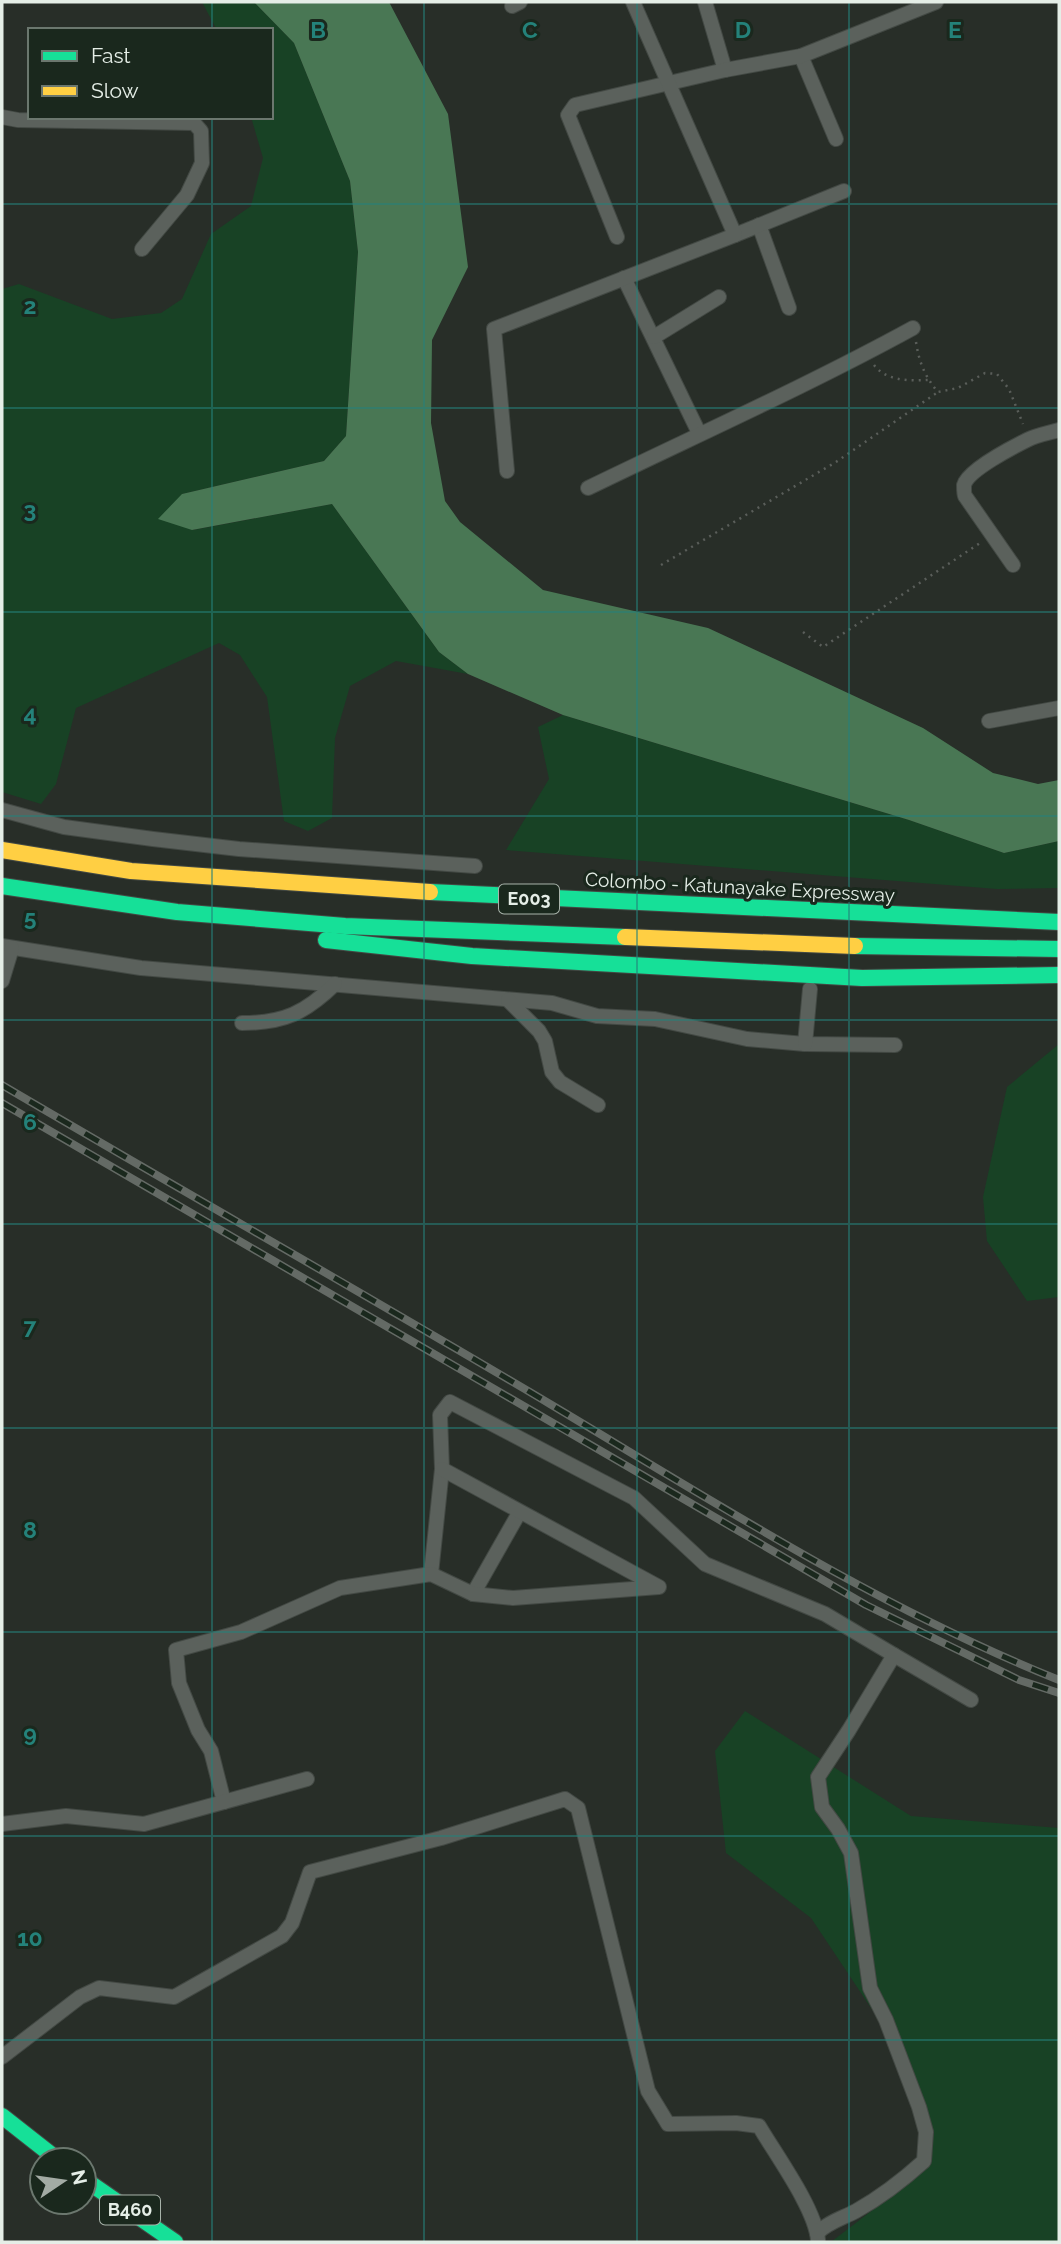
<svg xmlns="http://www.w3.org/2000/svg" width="1061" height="2244" viewBox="0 0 1061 2244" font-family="Raleway,sans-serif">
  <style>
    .green { fill: #184225 }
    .water { fill: #497754 }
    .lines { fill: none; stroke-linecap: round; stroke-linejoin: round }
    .street-casing { stroke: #434944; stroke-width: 16 }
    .fast-casing { stroke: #434944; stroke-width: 18 }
    .slow-casing { stroke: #434944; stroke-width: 18 }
    .path { stroke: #5a5e5a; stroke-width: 2.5; stroke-dasharray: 2 5; stroke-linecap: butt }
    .street { stroke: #5b615c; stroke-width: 14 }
    .fast { stroke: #16e098; stroke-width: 16 }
    .slow { stroke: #ffcf43; stroke-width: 16 }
    .rail-casing { stroke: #646a65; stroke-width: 8 }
    .rail { stroke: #1a281d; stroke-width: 5; stroke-dasharray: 16; stroke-linecap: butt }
    .grid { fill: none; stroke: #24827a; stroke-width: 2; stroke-opacity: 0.55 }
    .labels { text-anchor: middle; stroke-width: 6; stroke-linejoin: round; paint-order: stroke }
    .shield { fill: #1a281d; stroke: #a8b3aa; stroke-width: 2 }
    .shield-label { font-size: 18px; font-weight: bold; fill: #e5eee7 }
    .street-label { font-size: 19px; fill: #e5eee7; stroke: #1a281d }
    .grid-label { font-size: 23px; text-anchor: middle; font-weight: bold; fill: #24827a; stroke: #1a281d; stroke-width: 6; stroke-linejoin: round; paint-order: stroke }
  </style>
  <rect width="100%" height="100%" fill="#282e28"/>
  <g class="green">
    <polygon points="202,2 254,2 294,43 350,181 358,252 346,436 324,461 182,494 193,530 332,504 439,652 468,674 396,661 350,686 335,738 332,818 308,831 284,821 267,697 240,655 219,643 76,708 56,784 41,804 2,792 2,289 19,284 112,319 161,313 182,299 211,234 251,206 263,158 251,117 271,117 271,30 217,30"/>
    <polygon points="563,715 909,820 1004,853 1059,841 1059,888 997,889 506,850 549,779 538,727"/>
    <polygon points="1059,1044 1059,1297 1027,1301 987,1241 983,1197 1007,1087"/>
    <polygon points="745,1711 911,1816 1059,1828 1059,2242 831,2242 913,2179 921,2131 889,2035 811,1918 726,1853 715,1751"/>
  </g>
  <polygon class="water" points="254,2 389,2 448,114 468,267 432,340 431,423 445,501 460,522 543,590 708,628 923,728 993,773 1038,784 1059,780 1059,841 1004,853 909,820 563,715 468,674 439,652 332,504 192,530 158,519 182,494 324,461 346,436 358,252 350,181 294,43"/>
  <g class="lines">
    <defs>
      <g id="street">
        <polyline points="705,2 725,70"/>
        <polyline points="512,6 520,2"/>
        <polyline points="801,56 836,139"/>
        <polyline points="2,117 18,120 194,123 201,131 202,163 187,195 142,249"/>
        <polyline points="759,225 789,308"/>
        <polyline points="735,235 844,191"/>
        <polyline points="617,237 568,115 575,105 725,70 801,56 936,2"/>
        <polyline points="624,278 699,433"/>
        <polyline points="654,337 719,297"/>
        <polyline points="507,471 494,329 735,235 633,2"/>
        <path d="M588,488C697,435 807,386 913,328"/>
        <path d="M1013,565L965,496C964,494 964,487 964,485C968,470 1013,447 1027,440C1037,435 1049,433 1059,430"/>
        <polyline points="989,721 1059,708"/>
        <polyline points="2,810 64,827 153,839 239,849 475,866"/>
        <polyline points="2,946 141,968 552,1003 597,1016 655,1019 747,1039 805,1044 895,1045"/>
        <polyline points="2,981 12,948"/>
        <polyline points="508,1000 539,1031 545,1041 552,1072 560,1082 598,1105"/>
        <path d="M242,1023C284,1023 305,1013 335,984"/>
        <polyline points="805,1044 810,989"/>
        <polyline points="431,1574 442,1469 440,1415 450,1402 634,1498 705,1564 825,1614 894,1655"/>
        <polyline points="473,1594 519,1513"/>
        <polyline points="224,1802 211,1751 198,1730 179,1683 176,1650 241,1632 340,1588 431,1574 473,1594 513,1598 659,1587 442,1469"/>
        <polyline points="2,1824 66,1816 144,1824 307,1779"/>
        <path d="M2,2057L80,1997L99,1988L174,1997L282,1936L292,1923L310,1872L441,1838L565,1799L578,1808L648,2091L668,2124L736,2123L759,2126C776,2155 815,2208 818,2240"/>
        <path d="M817,2233C828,2222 843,2218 856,2211C881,2197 903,2180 924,2161L926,2132L919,2107L886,2020L870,1988L851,1853L838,1829L822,1807L818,1777L849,1730L894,1655L971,1700"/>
      </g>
      <g id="fast">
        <polyline points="2,886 177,912 345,926 625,937"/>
        <polyline points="430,892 1059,922"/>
        <polyline points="326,940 472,956 862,978 1059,975"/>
        <polyline points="855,946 1059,949"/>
        <polyline points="2,2116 58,2160"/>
        <polyline points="84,2179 175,2242"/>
      </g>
      <g id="slow">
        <polyline points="2,850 131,871 430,892"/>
        <polyline points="625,937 855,946"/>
      </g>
    </defs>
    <use href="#street" class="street-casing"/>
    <use href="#fast" class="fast-casing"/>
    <use href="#slow" class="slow-casing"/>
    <g class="path">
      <path d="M916,342C919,362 925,377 938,392L958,388L985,373L997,374L1009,389L1023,424"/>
      <path d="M874,365C886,381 909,381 928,380"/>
      <polyline points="661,565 836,462 938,392"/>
      <polyline points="803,632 823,647 980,543"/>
    </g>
    <use href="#street" class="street"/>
    <use href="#fast" class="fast"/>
    <use href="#slow" class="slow"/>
    <defs>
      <g id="rail">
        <path d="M2,1085C184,1192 368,1296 550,1404C716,1503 879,1608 1059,1680"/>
        <polyline points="2,1103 866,1605 1019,1680 1059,1693"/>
      </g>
    </defs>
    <use href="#rail" class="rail-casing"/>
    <use href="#rail" class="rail"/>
  </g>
  <path class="grid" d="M212,2V30M424,2V2242M637,2V2242M849,2V2242M212,117V2242M2,204H1059M2,408H1059M2,612H1059M2,816H1059M2,1020H1059M2,1224H1059M2,1428H1059M2,1632H1059M2,1836H1059M2,2040H1059"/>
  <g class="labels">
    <g class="shield">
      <rect x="499" y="884.5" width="60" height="29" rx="5"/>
      <rect x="100" y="2195.5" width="60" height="29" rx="5"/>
    </g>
    <g class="shield-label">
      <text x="529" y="905">E003</text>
      <text x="130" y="2216">B460</text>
    </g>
    <g class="street-label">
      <text transform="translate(740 887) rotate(3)" y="7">Colombo - Katunayake Expressway</text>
    </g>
  </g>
  <g class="grid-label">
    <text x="318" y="38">B</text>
    <text x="530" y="38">C</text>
    <text x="743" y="38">D</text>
    <text x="955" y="38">E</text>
    <text x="30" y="314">2</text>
    <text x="30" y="518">3</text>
    <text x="30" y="722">4</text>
    <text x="30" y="926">5</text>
    <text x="30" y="1130">6</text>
    <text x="30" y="1334">7</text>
    <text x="30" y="1538">8</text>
    <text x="30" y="1742">9</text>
    <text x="30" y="1946">10</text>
  </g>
  <rect width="1061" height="2244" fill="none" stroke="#e5eee7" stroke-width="7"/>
  <rect x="28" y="28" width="245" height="91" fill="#1a281d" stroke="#6b776e" stroke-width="2"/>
  <rect x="42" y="51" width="35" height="10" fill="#16e098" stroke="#6b776e" stroke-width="2"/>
  <text x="91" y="63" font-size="21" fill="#e5eee7">Fast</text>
  <rect x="42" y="86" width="35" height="10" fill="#ffcf43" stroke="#6b776e" stroke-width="2"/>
  <text x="91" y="98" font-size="21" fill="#e5eee7">Slow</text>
  <g transform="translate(63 2181) rotate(77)"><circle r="33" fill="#1a281d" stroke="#6b776e" stroke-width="2"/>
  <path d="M0-5L12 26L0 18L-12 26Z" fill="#a3aba4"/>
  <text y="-10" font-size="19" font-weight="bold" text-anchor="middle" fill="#e5eee7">N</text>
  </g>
</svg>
